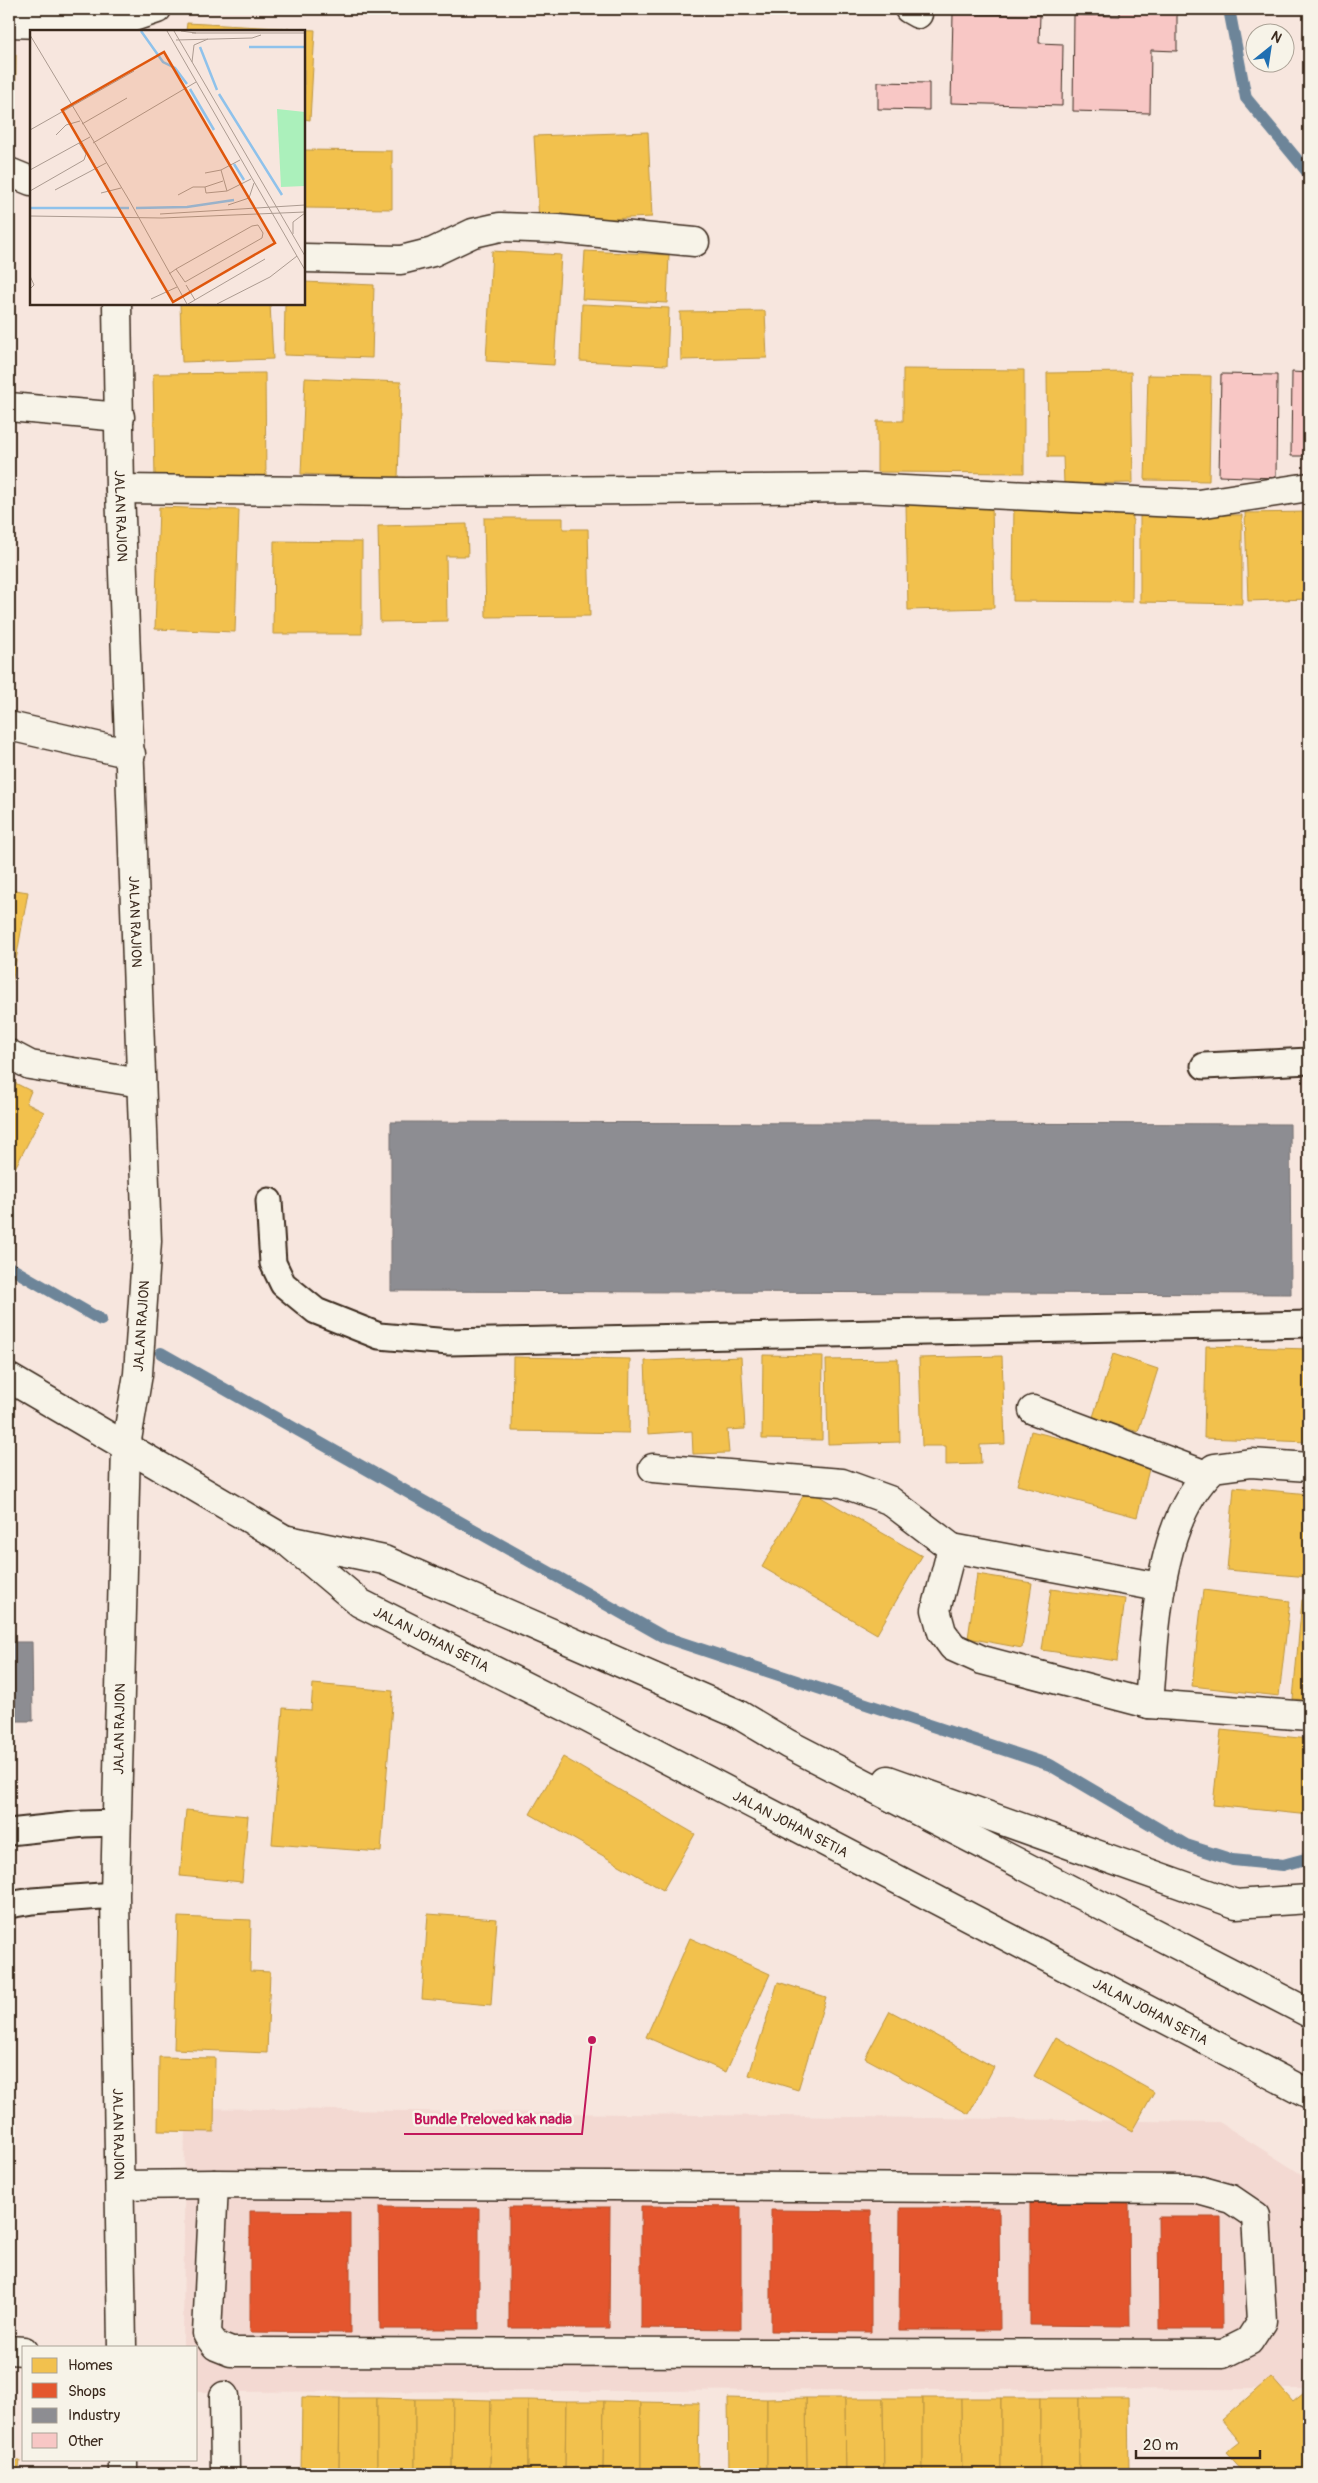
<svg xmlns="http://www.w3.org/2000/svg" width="1318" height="2483" viewBox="0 0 1318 2483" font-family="Pangolin,sans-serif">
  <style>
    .built { fill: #f3d9d2 }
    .homes { fill: #f2c14e; stroke: #bb9440 }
    .shops { fill: #e4572e; stroke: #b14a29 }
    .industry { fill: #8d8d92; stroke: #746f6f }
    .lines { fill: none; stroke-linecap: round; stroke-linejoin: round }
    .stream { stroke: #6d8599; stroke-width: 12 }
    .building { fill: #f8c7c5; stroke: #3b2a1e }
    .service-casing { stroke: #3b2a1e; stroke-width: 29 }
    .minor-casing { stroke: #3b2a1e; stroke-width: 31 }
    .secondary-casing { stroke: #3b2a1e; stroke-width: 31 }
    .service { stroke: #f7f3e8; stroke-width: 25 }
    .minor { stroke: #f7f3e8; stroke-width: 28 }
    .secondary { stroke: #f7f3e8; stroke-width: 28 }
    .labels { text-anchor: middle; stroke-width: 5; stroke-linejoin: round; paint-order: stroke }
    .street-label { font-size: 14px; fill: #3b2a1e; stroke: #f7f3e8 }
    .inset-river { fill: none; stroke: #8fc2eb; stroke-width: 2.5 }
    .inset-road { fill: none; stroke: #ac9b91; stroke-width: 1 }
    .view { fill: #df570d; fill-opacity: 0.15; stroke: #df570d; stroke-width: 2.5 }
    .inset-edge { fill: none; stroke: #3b2a1e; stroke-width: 2.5 }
    .leader { fill: none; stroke: #c2185b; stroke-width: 2 }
    .callout-dot { fill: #c2185b; stroke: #f7f3e8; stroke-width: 2 }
    .callout-label { font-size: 15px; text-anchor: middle; font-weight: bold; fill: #c2185b; stroke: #f7f3e8; stroke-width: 5; stroke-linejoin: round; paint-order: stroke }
  </style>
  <rect width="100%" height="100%" fill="#f7e6de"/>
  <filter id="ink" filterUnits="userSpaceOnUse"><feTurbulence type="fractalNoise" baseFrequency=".02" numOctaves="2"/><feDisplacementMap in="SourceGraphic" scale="10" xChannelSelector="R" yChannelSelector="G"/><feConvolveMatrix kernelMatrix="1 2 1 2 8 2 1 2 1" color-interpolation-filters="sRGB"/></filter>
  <g filter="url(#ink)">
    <polygon class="built" points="185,2108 1219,2122 1309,2179 1309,2389 196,2392 196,2347 183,2347"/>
    <g class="homes">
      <polygon points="187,23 315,30 310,120 304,119 304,31 186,31"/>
      <polygon points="9,55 16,55 15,129 9,129"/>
      <polygon points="648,132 652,217 539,222 534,136"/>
      <polygon points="304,150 392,151 392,209 304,208"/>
      <polygon points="492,251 561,255 554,365 486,361"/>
      <polygon points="585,251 669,255 667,303 582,299"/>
      <polygon points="304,282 374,285 372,358 284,355 285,304 304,304"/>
      <polygon points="180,304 270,304 273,359 182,362"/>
      <polygon points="582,304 669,308 667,365 580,361"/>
      <polygon points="765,311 767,358 681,360 680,312"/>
      <polygon points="903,369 1024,370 1024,473 877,472 877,421 903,421"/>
      <polygon points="1131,372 1133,483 1064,484 1063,457 1048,457 1047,373"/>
      <polygon points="265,373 266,479 155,479 153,374"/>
      <polygon points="1148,375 1211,376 1209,481 1145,480"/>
      <polygon points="305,378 401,382 398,478 301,474"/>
      <polygon points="1014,502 1133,504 1132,602 1013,601"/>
      <polygon points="992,503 994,608 908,610 906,504"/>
      <polygon points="159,507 239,510 235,632 155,629"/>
      <polygon points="1309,512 1309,599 1248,601 1245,513"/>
      <polygon points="1140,514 1242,515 1242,604 1140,602"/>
      <polygon points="484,518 563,518 563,529 588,529 590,616 486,617"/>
      <polygon points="467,524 468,556 446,556 447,621 380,622 378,526"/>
      <polygon points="274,541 362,542 362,634 273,634"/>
      <polygon points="9,889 28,892 9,1000"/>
      <polygon points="9,1080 31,1091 26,1103 44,1112 15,1168 9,1164"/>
      <polygon points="1206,1346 1309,1349 1309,1442 1204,1438"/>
      <polygon points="1113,1354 1158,1369 1138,1432 1093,1417"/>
      <polygon points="763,1355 823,1356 822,1440 762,1439"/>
      <polygon points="1002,1356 1005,1444 980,1445 981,1464 946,1465 946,1446 922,1446 919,1358"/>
      <polygon points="513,1357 630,1359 629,1433 512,1431"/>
      <polygon points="741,1357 745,1429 727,1430 729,1453 693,1454 692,1431 648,1434 645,1361"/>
      <polygon points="898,1359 900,1442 828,1444 826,1360"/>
      <polygon points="1031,1431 1151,1461 1137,1517 1017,1485"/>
      <polygon points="1234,1487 1309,1494 1309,1577 1227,1570"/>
      <polygon points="807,1489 922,1556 877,1634 762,1567"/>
      <polygon points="977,1574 1032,1583 1022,1648 968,1638"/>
      <polygon points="1051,1589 1125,1599 1117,1661 1042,1650"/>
      <polygon points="1203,1590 1290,1601 1279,1696 1192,1686"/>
      <polygon points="1302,1600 1309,1601 1309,1700 1293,1699"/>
      <polygon points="313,1684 393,1691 381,1852 272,1844 283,1708 311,1710"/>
      <polygon points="1221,1730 1309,1739 1309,1815 1213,1805"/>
      <polygon points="563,1757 695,1834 663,1890 530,1814"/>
      <polygon points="186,1810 248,1816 242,1882 180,1876"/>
      <polygon points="428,1914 497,1919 491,2005 422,1999"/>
      <polygon points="178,1917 251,1920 250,1971 270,1972 267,2053 174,2049"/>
      <polygon points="690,1938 770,1974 726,2072 646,2037"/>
      <polygon points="778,1982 826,1997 798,2090 749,2075"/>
      <polygon points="890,2011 994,2067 969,2114 865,2058"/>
      <polygon points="1056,2037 1154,2092 1132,2131 1034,2076"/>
      <polygon points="159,2057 215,2058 214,2132 158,2131"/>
      <polygon points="1271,2377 1293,2402 1304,2393 1309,2399 1309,2474 1245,2474 1226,2453 1240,2442 1222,2420"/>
      <polygon points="302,2397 340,2398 339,2474 301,2474"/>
      <polygon points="340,2398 377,2398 377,2474 339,2474"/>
      <polygon points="377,2398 415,2399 415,2474 377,2474"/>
      <polygon points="728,2398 767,2399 767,2474 729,2474"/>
      <polygon points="806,2398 845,2398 846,2474 807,2474"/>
      <polygon points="806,2398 807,2474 767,2474 767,2399"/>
      <polygon points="845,2398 883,2398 884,2474 846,2474"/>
      <polygon points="883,2398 923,2398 923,2474 884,2474"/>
      <polygon points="923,2398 961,2398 962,2474 923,2474"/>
      <polygon points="961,2398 1001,2398 1001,2474 962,2474"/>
      <rect x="1001" y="2398" width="39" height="76"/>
      <rect x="1040" y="2398" width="39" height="76"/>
      <polygon points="1079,2398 1128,2398 1129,2474 1079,2474"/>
      <polygon points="415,2399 453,2399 452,2474 415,2474"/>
      <polygon points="453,2399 491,2400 490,2474 452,2474"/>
      <polygon points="491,2400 528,2400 528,2474 490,2474"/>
      <polygon points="528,2400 566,2401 565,2474 528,2474"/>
      <polygon points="566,2401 604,2401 603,2474 565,2474"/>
      <polygon points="604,2401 641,2402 641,2474 603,2474"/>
      <polygon points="641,2402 699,2403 698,2474 641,2474"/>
      <polygon points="9,2460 20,2461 18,2474 9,2474"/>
    </g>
    <g class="shops">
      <polygon points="1030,2203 1129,2204 1130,2326 1030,2325"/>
      <polygon points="641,2206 741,2207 741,2329 641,2328"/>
      <polygon points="379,2207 479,2208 479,2329 380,2329"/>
      <polygon points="509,2207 610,2207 609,2328 509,2328"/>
      <polygon points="900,2208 999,2208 1000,2330 899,2330"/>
      <polygon points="771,2210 871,2211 871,2332 771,2331"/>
      <polygon points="250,2211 350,2212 350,2333 250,2332"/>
      <polygon points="1158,2217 1221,2217 1222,2329 1159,2329"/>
    </g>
    <g class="industry">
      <polygon points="391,1122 1290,1124 1291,1294 391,1291"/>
      <polygon points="9,1642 32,1642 33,1721 9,1721"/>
    </g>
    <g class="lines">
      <g class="stream">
        <polyline points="1229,9 1246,98 1309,174"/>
        <polyline points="9,1267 101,1320"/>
        <polyline points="161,1353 664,1637 1050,1765 1186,1845 1233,1860 1283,1865 1309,1858"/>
      </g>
    </g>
    <g class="building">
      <polygon points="1120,9 1177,9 1177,51 1151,50 1150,113 1073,111 1074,15 1120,16"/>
      <polygon points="953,14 1040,15 1039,43 1063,44 1062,106 951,103"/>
      <polygon points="878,82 929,83 929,110 878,109"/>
      <polygon points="1292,372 1309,373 1309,456 1291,456"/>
      <polygon points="1221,374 1277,375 1276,478 1219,476"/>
    </g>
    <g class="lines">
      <defs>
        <g id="service">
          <polyline points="1204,1066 1309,1061"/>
          <polyline points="269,1201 273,1263 283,1284 316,1311 379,1336 449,1342 1309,1324"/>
          <polyline points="9,1832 84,1824 116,1823"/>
          <polyline points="9,1905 32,1901 115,1895"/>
        </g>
        <g id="minor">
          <polyline points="909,9 918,14"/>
          <polyline points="9,23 107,26 157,9"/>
          <polyline points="9,172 31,181"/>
          <polyline points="304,258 401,260 433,252 473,233 500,227 558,229 695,242"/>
          <path id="s1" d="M117,304L120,489L147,1241L138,1374L126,1446L115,1895L122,2347"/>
          <polyline points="9,407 120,417"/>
          <polyline points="120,489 406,492 863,488 1198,504 1309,487"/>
          <polyline points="9,726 131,754"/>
          <polyline points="9,1054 30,1065 141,1083"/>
          <polyline points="1033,1410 1206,1475"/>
          <path d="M1309,1467L1251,1463L1214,1468C1157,1519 1155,1633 1149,1704L1309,1716"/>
          <polyline points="653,1468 842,1483 889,1500 952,1548"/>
          <polyline points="1149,1704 982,1660 953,1647 942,1632 936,1610 952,1548 1159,1587"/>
          <polyline points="121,2185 214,2184 1195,2189 1231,2199 1256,2216 1262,2321 1249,2341 1223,2354 231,2352 216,2346 207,2334 214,2184"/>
          <polyline points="9,2350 24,2351"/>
          <polyline points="224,2396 225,2474"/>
          <polyline points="123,2459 123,2474"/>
        </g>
        <g id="secondary">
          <path id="s2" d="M9,1378L284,1539L360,1603L576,1712L1309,2094"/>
          <polyline points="288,1540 384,1560 736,1713 788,1744 1309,2013"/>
          <polyline points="888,1780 1236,1904 1309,1899"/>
        </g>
      </defs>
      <use href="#service" class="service-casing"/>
      <use href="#minor" class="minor-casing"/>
      <use href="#secondary" class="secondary-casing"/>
      <use href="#service" class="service"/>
      <use href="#minor" class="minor"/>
      <use href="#secondary" class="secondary"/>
    </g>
  </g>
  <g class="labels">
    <g class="street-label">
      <text dy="5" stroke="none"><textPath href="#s1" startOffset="212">JALAN RAJION</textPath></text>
      <text dy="5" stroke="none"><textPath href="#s1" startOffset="618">JALAN RAJION</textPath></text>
      <text transform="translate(141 1326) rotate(-86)" y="5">JALAN RAJION</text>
      <text dy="5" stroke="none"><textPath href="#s2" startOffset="498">JALAN JOHAN SETIA</textPath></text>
      <text transform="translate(119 1729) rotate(-89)" y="5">JALAN RAJION</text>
      <text dy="5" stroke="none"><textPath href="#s2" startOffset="902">JALAN JOHAN SETIA</textPath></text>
      <text dy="5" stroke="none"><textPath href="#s2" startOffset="1308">JALAN JOHAN SETIA</textPath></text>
      <text dy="5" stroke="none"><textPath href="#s1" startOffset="1832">JALAN RAJION</textPath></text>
    </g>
  </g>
  <g transform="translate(30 30)">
    <rect width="275" height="275" fill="#f7e6de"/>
    <path d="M247,79L275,82V156L251,157Z" fill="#abf0bb"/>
    <path class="inset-river" d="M111,1L133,32L145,38L157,54M170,17L187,60M219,17H275M160,59L184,100M189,64L252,165M204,134L214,150M0,178H99M106,178L157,177L204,170"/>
    <path class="inset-road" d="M137,1L275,240M144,1L275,226M151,1L166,3M162,3H275M0,5L99,170L157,274M146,10L222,8L231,5M162,32L164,15L178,9M52,94L97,68M0,100L104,41M26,105L36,95L50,91M63,113L166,52M210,130L191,140L197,161L221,149M0,140L60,107M175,143L191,140M193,151L175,157L176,163L197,161M25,160L76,133M0,161L54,130L56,124L49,113M71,163L91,158M148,165L163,157H175M198,175L219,168L224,153M130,184L275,175M0,186L132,188L275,182M263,204V192L275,183M139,244L146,239L222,196L228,195L233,203L232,208L155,252L146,239M0,246L4,255L0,259M156,255L165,270M121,269L147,257M158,274L235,229M187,274L240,247L267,226"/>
    <path class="view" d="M134,22L245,213L143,272L32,80Z"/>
    <rect width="275" height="275" class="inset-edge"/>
  </g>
  <path class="leader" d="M592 2040L582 2134H404"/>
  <circle class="callout-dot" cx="592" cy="2040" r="5"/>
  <g class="callout-label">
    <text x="493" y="2124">Bundle Preloved kak nadia</text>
  </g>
  <rect width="1318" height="2483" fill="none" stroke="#f7f3e8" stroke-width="30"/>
  <rect x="15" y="15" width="1288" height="2453" fill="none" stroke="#3b2a1e" stroke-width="2" filter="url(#ink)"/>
  <rect x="22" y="2346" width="175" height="115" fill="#f7f3e8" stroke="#aca397"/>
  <rect x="32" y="2358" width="25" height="15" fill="#f2c14e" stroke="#aca397"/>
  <text x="68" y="2370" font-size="15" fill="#3b2a1e">Homes</text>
  <rect x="32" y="2383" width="25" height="15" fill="#e4572e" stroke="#aca397"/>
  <text x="68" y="2396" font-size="15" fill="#3b2a1e">Shops</text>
  <rect x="32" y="2408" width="25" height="15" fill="#8d8d92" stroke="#aca397"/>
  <text x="68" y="2420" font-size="15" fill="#3b2a1e">Industry</text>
  <rect x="32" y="2433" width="25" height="15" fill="#f8c7c5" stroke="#aca397"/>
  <text x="68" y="2446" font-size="15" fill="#3b2a1e">Other</text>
  <g transform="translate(1270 48) rotate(30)"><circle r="24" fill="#f7f3e8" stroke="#aca397"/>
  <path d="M0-4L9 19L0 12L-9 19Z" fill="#1f6fb2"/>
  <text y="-8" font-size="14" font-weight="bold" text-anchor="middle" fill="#3b2a1e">N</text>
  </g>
  <path d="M1136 2450v8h124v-8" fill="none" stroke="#3b2a1e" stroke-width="2.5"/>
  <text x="1143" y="2450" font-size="15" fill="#3b2a1e" stroke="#f7f3e8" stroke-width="4" paint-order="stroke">20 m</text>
</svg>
